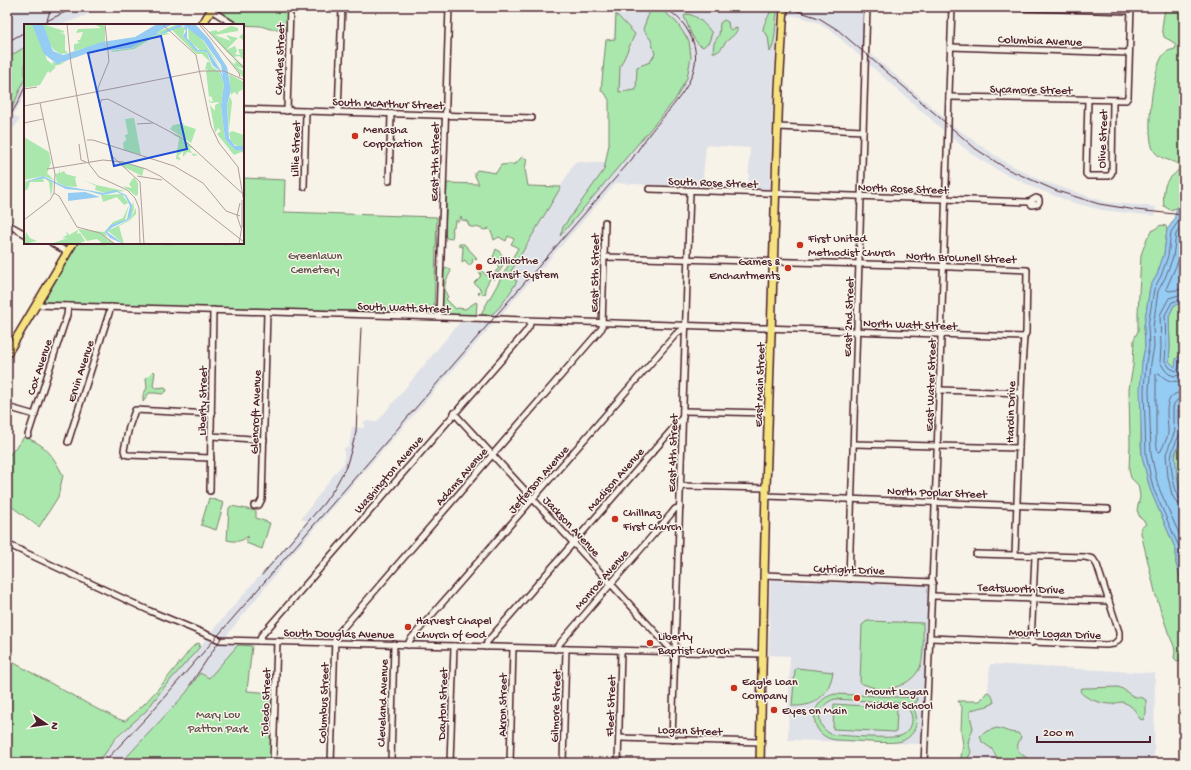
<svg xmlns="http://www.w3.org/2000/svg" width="1191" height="770" viewBox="0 0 1191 770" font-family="'Gochi Hand',sans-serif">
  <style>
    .built { fill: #dfe1e8 }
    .green { fill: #aae7ad; stroke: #7a836c; fill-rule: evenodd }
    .water { fill: #95ccf4; stroke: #7787a4 }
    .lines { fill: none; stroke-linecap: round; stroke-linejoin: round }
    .shore { stroke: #68647b; stroke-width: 1 }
    .minor-casing { stroke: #4a1f2b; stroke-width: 8 }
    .major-casing { stroke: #4a1f2b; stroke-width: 10 }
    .minor { stroke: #f7f3e8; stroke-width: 5 }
    .major { stroke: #f5e381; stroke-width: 7 }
    .rail { stroke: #4a1f2b; stroke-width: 1 }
    .poi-dot { fill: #c8321e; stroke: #f7f3e8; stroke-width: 1.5 }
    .labels { text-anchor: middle; stroke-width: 3; stroke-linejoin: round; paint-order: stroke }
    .street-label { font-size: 12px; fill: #4a1f2b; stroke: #f7f3e8 }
    .poi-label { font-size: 12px; fill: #4a1f2b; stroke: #f7f3e8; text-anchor: start }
    .park-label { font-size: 12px; fill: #62514c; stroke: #f7f3e8 }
    .inset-road { fill: none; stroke: #b29e9c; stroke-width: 1 }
    .view { fill: #1d4ed8; fill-opacity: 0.15; stroke: #1d4ed8; stroke-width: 2 }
    .inset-edge { fill: none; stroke: #4a1f2b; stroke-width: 2 }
  </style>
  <rect width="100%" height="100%" fill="#f7f3e8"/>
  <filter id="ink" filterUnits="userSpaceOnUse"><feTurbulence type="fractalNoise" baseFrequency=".025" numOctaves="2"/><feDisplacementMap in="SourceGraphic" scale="8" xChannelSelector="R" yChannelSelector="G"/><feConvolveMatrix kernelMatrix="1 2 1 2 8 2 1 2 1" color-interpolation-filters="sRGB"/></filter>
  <g filter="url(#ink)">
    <g class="built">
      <polygon points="7,7 123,7 99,10 61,25 25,25 25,95 13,115 20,119 14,128 8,125 7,126"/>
      <polygon points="615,7 864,7 863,47 955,127 980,145 1005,162 1040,180 1075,192 1106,202 1156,207 1155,216 1102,210 1071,202 1035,188 999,171 976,157 952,138 834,33 817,22 801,17 778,13 773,92 770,189 748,189 750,148 706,145 702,188 616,183 288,559 227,635 238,645 209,679 200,673 186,693 121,763 94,763 122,734 203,643 211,632 307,521 301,519 335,473 344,463 344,448 349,447 352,427 364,428 364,421 377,422 460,322 485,323 511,292 512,279 510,277 510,273 575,162 608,163"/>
      <polygon points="770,580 928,586 923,744 788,740 790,656 769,655"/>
      <polygon points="990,664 1155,673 1154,763 962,763 965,705 987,704"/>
    </g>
    <g class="green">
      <polygon points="217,7 288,7 287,29 270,29 261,26 241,25 216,10"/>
      <path d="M1165,7H1184V193L1177,208L1170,210L1164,206C1163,199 1163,186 1168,180C1172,175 1178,173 1180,166C1173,159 1161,161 1154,151C1145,137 1152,67 1164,54C1167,51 1170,50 1175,49L1176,46L1173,42L1164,37L1162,28Z"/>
      <polygon points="651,8 665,12 677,23 689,41 691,57 687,78 675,100 560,236 563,227 604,170 609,144 609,100 605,93 601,91 606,40 615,39 616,14 635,34 620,67 619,92 636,90 637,67 650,62 655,54 651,40 643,29"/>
      <path d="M775,10L777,13C775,23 776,44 770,52L768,36L763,31C763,23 768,19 770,12Z"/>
      <path d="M687,14C697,15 706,25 712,33L709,42L703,47C692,42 689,27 684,16Z"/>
      <path d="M724,20L728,22L729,28L731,30L737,28V31C734,36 728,39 725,43C721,48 720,53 713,52L714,43L719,35L720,23Z"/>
      <polygon points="25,47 25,78 13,106 7,116 7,58"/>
      <path d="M522,157L527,159L525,169L528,186L561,187L510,273V277L517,281C512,290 500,309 492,314C489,316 485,316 482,316V312L518,248L511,244L514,239L508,236L506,241L499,237L494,240L492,233L488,229L489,228L485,230L476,227H470L467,221L462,220L461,216L459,221H455L454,227L451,228L453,233L452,238L448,239L445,236L447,183L479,184L475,176V173L477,170L496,173L501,165L515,164Z"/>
      <polygon points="243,178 285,180 284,212 437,217 434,308 431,313 45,303 44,300 78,243 243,243"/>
      <polygon points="1161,225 1166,226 1167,230 1164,254 1157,275 1150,287 1144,326 1145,347 1142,362 1141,443 1142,456 1150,489 1176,550 1176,564 1179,573 1182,598 1184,605 1184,660 1177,661 1174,658 1175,652 1174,646 1168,632 1156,596 1141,533 1141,528 1146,524 1144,521 1140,518 1137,510 1140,497 1139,490 1138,485 1131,478 1129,470 1130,444 1129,389 1133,366 1134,339 1138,331 1138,313 1141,255 1147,238 1152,231"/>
      <polygon points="459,244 464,244 477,258 475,260 474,258 472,260 473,262 469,266 465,260 462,262 463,247 459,246"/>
      <path d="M496,249C505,254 505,266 498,273L495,272L499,268L492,260Z"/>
      <path d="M446,268L450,269L451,271C447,279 441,287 448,297L446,299L456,309L458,308L465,309L476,302L477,303L476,316L447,314L444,313L442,303L444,270Z"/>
      <polygon points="480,269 488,277 492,274 495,278 494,280 491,277 485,288 486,293 483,294 478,293 481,290 474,283 480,277 481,274 478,271"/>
      <polygon points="1181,303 1184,312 1184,354 1181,354 1176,368 1169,361 1170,347 1169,316 1174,305"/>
      <polygon points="153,371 155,372 153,386 156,388 165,387 167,391 162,394 155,393 149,393 143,402 143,395 147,388 146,378"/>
      <path d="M1184,398V499C1179,489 1173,464 1176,453C1177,447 1182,443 1182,436C1183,423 1181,411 1184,398Z"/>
      <path d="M24,437C47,445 52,455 63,475L58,497L39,527L7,503V458Z"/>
      <polygon points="209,498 224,503 216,530 201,525"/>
      <path d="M231,506L242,508L256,511V518L270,523L262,549L246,543L248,536C242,542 235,542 227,540L229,508Z"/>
      <path d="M867,621L923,623C923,635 924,648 922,660C919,678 902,688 884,689C877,690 867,685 860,683L862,625Z"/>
      <path d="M198,643L200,644L199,648L165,686L146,711L115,739L104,755L89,763H22L7,756V659L97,709C107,712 115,719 125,721C145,706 165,681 181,661C187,655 190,647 198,643Z"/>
      <polygon points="238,645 252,646 247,691 273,693 270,763 121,763 186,693 200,673 209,678"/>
      <path d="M797,668L833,672C829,695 816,707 792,706L795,670Z"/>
      <path d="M1118,687C1125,689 1128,694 1133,696C1139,698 1140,696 1146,700V713L1143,720L1140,719C1136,712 1133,706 1125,703C1121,701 1117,703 1113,704C1105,705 1081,698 1080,690L1082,688H1086Z"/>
      <path d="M987,692C992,693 993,698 994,703C986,708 977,707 970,711V716L973,728L968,742L971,752L966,763H960L963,745L961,731L962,707L958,701H980Z"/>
      <path d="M835,694L917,698L916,703H909C915,709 918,717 916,725C914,733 909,738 902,741C890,745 851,740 836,740C808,737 807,700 835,694ZM835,699L900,703C907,706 912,712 912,720C912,727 907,734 900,736C893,739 839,736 831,734C814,726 817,704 835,699Z"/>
      <polygon points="834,704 897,708 896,732 833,729"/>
      <path d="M997,728C1006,730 1009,733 1018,733L1021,737C1012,753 1023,753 1033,763H1000L992,749L982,742L980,736L987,731Z"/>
    </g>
    <polygon class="water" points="1184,193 1184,312 1181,304 1174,305 1169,316 1170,347 1169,361 1175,367 1176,359 1181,354 1184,354 1184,398 1182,409 1182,437 1175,454 1177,475 1181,493 1184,499 1184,605 1182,598 1179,573 1176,564 1176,550 1150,489 1142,456 1140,389 1142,362 1145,347 1144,326 1150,287 1157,275 1164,254 1167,230 1174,220 1177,208"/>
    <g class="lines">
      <g class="shore">
        <polyline points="1184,201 1178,222 1171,232 1168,256 1161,276 1154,289 1148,326 1149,347 1146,362 1144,390 1146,455 1153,488 1180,549 1180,563 1184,582"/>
        <polyline points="1184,219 1183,224 1176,234 1173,257 1165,278 1158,291 1153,327 1154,347 1151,363 1149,390 1151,454 1158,486 1184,545"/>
        <polyline points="1184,233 1182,236 1179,259 1166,289 1169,291 1184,289"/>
        <polyline points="1184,295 1179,295 1169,298 1160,315 1161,347 1160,362 1165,370 1169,374 1174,376 1179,375 1184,370"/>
        <polyline points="1184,301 1180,300 1172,302 1165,315 1166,347 1165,361 1170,368 1176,371 1179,368 1180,361 1184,358"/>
        <path d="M1184,379C1174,384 1166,381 1159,373L1156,374V442L1158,452L1161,451C1163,445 1169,437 1168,430C1168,415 1161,393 1184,392"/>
        <polyline points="1184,398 1177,400 1174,404 1173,408 1173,425 1175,431 1166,454 1168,477 1172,495 1177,503 1184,505"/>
        <path d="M1184,403L1180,404L1178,408V425L1183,431C1179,434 1173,448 1172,453C1169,462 1174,491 1180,499L1184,500"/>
      </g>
      <defs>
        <g id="minor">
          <polyline points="601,7 617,8"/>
          <polyline points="995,7 1130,11"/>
          <polyline points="211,10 234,25"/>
          <polyline points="951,47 1129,53"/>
          <polyline points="949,97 1126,100 1128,97 1131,7"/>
          <polyline points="1088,100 1086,174 1088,176 1109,176 1111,174 1112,172 1113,101"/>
          <polyline points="243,109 532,118"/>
          <polyline points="287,111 290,7"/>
          <polyline points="338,112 342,7"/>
          <polyline points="778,127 863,131"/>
          <polyline points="389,181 391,114"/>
          <polyline points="304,187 306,111"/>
          <polyline points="649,189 1029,202 1032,205 1038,204 1039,202 1039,199 1036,198 1029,202"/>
          <polyline points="7,224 25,234"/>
          <polyline points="52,243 67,252"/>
          <polyline points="605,257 901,265 1027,270 1026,333 1024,337 1022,366 1015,555"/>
          <polyline points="36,305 439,317 1024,337"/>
          <polyline points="439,317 449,7"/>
          <polyline points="940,390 1021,393"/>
          <polyline points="7,407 35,415"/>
          <polyline points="683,411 769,413"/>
          <polyline points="454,413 667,645 675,652"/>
          <polyline points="28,435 67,315 68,306"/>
          <polyline points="212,436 264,440"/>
          <polyline points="68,442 111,307"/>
          <polyline points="854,444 1019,448"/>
          <polyline points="211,458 128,455 125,454 124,450 129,427 135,410 212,414"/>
          <polyline points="681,486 766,488"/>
          <polyline points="210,491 213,310"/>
          <polyline points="766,496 1108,509"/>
          <polyline points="254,506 259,505 262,499 267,312"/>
          <polyline points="7,544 150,611 220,640 763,654"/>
          <polyline points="764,575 933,582"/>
          <polyline points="849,579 867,7"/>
          <polyline points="933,596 1109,601"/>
          <polyline points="930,638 1106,645 1114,644 1119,639 1119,632 1097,565 1093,559 1085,557 976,554"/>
          <polyline points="260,641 261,636 524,334 529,327 531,321"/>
          <polyline points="1031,643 1035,556"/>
          <polyline points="408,645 410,640 676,334 686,327"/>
          <polyline points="486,647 487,642 683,417"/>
          <polyline points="555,649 671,514 675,509 680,507"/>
          <polyline points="619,738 760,742"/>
          <polyline points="672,740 690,191"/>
          <polyline points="273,763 277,641"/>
          <polyline points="331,763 335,637 602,328 605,222"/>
          <polyline points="391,763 394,644"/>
          <polyline points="450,763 454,646"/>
          <polyline points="510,763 513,648"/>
          <polyline points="563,763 566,649"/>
          <polyline points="618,763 621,651"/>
          <path d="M924,763C937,511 943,259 952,7"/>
        </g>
        <g id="major">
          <polyline points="202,25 213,7"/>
          <polyline points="7,354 73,243"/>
          <polyline points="760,763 766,488 779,88 784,7"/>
        </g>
      </defs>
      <use href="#minor" class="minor-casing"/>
      <use href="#major" class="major-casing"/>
      <use href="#minor" class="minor"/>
      <use href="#major" class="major"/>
      <g class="rail">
        <polyline points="785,7 819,18 838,30 976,149 1007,169 1057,191 1099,204 1136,210 1184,215"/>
        <polyline points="46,24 51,7"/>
        <polyline points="38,25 76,7"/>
        <polyline points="7,42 25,32"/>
        <polyline points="7,121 17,104 25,87"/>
        <polyline points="262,575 324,503 335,487 346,467 351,451 356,432 361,328"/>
        <polyline points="190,685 222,637"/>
        <path d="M103,763L147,717L632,159C638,150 644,141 650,133C673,104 712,71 688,31C682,20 672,11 661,7"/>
      </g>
    </g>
  </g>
  <g class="poi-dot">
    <circle cx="355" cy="136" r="4"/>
    <circle cx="800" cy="245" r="4"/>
    <circle cx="479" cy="267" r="4"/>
    <circle cx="788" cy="268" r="4"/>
    <circle cx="615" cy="519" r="4"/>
    <circle cx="408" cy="627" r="4"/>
    <circle cx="650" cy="643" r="4"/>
    <circle cx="734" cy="688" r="4"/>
    <circle cx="857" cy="698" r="4"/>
    <circle cx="774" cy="710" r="4"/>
  </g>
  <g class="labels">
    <g class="street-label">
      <text transform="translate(1040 40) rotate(2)" y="4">Columbia Avenue</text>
      <text transform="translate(279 59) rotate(-88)" y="4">Charles Street</text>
      <text transform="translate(1031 89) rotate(1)" y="4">Sycamore Street</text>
      <text transform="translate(388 103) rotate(2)" y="4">South McArthur Street</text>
      <text transform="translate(1102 139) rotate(-88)" y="4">Olive Street</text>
      <text transform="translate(295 149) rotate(-88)" y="4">Lillie Street</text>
      <text transform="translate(434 162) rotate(-89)" y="4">East 7th Street</text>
      <text transform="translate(713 182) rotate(2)" y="4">South Rose Street</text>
      <text transform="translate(903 188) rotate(2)" y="4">North Rose Street</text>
      <text transform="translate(961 257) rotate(2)" y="4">North Brownell Street</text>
      <text transform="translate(594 273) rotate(-89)" y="4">East 5th Street</text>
      <text transform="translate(404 307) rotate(2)" y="4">South Watt Street</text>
      <text transform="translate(848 317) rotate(-88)" y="4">East 2nd Street</text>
      <text transform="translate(910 324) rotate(2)" y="4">North Watt Street</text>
      <text transform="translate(39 367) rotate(-72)" y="4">Cox Avenue</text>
      <text transform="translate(80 371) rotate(-72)" y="4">Ervin Avenue</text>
      <text transform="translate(759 385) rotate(-88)" y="4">East Main Street</text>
      <text transform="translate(930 385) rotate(-88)" y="4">East Water Street</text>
      <text transform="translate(202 401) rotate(-89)" y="4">Liberty Street</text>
      <text transform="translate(255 412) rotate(-88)" y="4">Glencroft Avenue</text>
      <text transform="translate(1010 412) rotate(-88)" y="4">Hardin Drive</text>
      <text transform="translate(672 453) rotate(-88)" y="4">East 4th Street</text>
      <text transform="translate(388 474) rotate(-49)" y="4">Washington Avenue</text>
      <text transform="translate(461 476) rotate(-49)" y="4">Adams Avenue</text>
      <text transform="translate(538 479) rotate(-49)" y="4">Jefferson Avenue</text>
      <text transform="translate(615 479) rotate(-49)" y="4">Madison Avenue</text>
      <text transform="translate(937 492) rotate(2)" y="4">North Poplar Street</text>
      <text transform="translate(572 526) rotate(47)" y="4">Jackson Avenue</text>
      <text transform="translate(849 569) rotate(2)" y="4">Cutright Drive</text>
      <text transform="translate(601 579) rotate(-49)" y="4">Monroe Avenue</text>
      <text transform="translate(1021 588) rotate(2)" y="4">Teatsworth Drive</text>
      <text transform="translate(339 633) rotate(1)" y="4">South Douglas Avenue</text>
      <text transform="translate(1055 633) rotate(2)" y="4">Mount Logan Drive</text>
      <text transform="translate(265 702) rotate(-88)" y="4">Toledo Street</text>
      <text transform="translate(323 703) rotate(-88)" y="4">Columbus Street</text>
      <text transform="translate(382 703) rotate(-88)" y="4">Cleveland Avenue</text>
      <text transform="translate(442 704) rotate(-88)" y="4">Dayton Street</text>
      <text transform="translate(502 705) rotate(-89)" y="4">Akron Street</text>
      <text transform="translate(555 706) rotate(-88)" y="4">Gilmore Street</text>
      <text transform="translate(610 706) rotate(-88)" y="4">Fleet Street</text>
      <text transform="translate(690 730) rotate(2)" y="4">Logan Street</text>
    </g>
    <g class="poi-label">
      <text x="363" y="133">Menasha<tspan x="363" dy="14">Corporation</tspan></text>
      <text x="808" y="242">First United<tspan x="808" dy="14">Methodist Church</tspan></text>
      <text x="487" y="264">Chillicothe<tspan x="487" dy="14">Transit System</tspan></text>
      <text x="780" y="265" text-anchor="end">Games &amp;<tspan x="780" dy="14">Enchantments</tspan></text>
      <text x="623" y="516">Chillnaz<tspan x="623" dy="14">First Church</tspan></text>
      <text x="416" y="624">Harvest Chapel<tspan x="416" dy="14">Church of God</tspan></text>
      <text x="658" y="640">Liberty<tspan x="658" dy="14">Baptist Church</tspan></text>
      <text x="742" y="685">Eagle Loan<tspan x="742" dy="14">Company</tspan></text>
      <text x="865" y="695">Mount Logan<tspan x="865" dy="14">Middle School</tspan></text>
      <text x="782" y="714">Eyes on Main</text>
    </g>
    <g class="park-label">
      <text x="315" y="259">Greenlawn<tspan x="315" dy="14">Cemetery</tspan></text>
      <text x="218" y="718">Mary Lou<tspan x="218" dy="14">Patton Park</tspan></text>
    </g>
  </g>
  <g transform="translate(24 24)">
    <rect width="220" height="220" fill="#f7f3e8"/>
    <path d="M0,0H8L11,3L23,36L29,41L28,38L38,39L46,34L38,40L30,42L32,43L26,49L24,47L16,61L0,64ZM19,0L40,7V9L36,8L41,11V26L44,29L37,30L30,26L24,17ZM79,0L81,3V18L50,27V20L55,19L53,16H56L59,8L52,9L54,5L77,4L72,1ZM155,0L142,9L146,10L132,12L110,25L89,28L86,27L108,24L130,10L141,9H133L135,7ZM155,2L161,4L159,12L173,27L183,28L188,43L195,47L200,60L197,82L201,115L210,125L220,127V129L217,128L210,131L193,110L197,107L194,104L191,109L186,81L191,87V81L195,79L194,78L187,79L185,78V74L186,78L189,77L187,72L185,73L182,47L184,46L181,45L183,38H186L178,30H172L148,6ZM207,2L214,4V7L191,11L207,17L202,11L214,14L218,10L220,12V17L215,13L202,26L211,22L213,27L211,30L216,31L214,25H220V36L215,32L210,33L220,42V45L212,42L219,47L220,55L203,33L210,40L212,38L208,34L219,42L203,28L185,8L192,6L194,8ZM164,5L175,11L198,45L183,26H176L165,17ZM205,50L220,58V65L214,68V71L210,68L207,71ZM206,72L208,78L205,106L203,81ZM110,94L117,131L100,126L99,119L102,116L101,111L104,110L101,95ZM160,99L159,101L172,105L167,119L146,105L149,101ZM208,107L220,111V122H213L207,118L205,109ZM146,109L154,112L162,117L177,131L172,126L165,123L168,129L174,131L169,132L168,129L163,128L159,133V127L154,132L157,136L152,135L155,114ZM0,113L25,128L27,139L23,149L30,156L19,152L0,156ZM93,137L120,144L118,152L98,142ZM35,144L36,149L40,147L42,150L53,153L51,154L53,163L40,162L33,158L31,150L35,149ZM110,153L114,159V170L112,172L99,162L108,164L105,160ZM16,154L25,155L29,159L27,173L25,158L22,155H19L20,158H6L4,165L0,167V158ZM60,156L72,161L101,167L81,169L71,166L72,162ZM60,166L79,171L98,170L104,179L100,181L93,173L79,178L77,171ZM109,177L110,185L106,195L112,184V190L105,197L95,202L100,220L84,207L105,196ZM105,181L101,196L84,204L81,208L83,213L77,210L91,220H79L73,215L63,217L54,205L80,208L89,198L99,194ZM54,206L53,210L56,209L61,217L54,220H27L43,214H38L43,211L42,207L45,211ZM2,208L6,214L13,217L0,220Z" fill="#aae7ad"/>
    <path d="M8,0H19L29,27L39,31L78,18L111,13L133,0H149L135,7L133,9L135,10L156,0L163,4V14L174,26H183L196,45L199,53L197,41L179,16L158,0H171L185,15L203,43L207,66L203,81L205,114L211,122H220V127L211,126L201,115L197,82L200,60L195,46L189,42L183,28L172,27L159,12L162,7L159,2L141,9L132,11H130L107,24L67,28L33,40L20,30ZM19,152L40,162L80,169L91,166L102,171L108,181L107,192L104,196L89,203L83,208L100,220L86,214L81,208L87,201L103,195L106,182L101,172L93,168L79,171L64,167L42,165L20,154L0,158ZM61,168L76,173L44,177V169Z" fill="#95ccf4"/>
    <path class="inset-road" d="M43,0L47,40L65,140L75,153L103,166L111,174L115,184L116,220M81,0L85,37L74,64V73L88,132L116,158L120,220M138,0L172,31L187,102L195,119L214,143L220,179M175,0L215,49L216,53M177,0L220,44M178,47H200L220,56M0,65L13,63M0,82L178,47M76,83L77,76L84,75L158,114L220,171M0,99L19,95M113,100L129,99M63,116H69L150,142L179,159L202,187L216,192M55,120L57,136L62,138M23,145L79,136L99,138L122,145L136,152L220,218M113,152L138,156M30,169L35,172L53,203L76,209L91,220M216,179L213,192L217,204M0,196L26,176L30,169L31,150L16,79M215,220L218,202V176"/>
    <path class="view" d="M137,12L163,125L90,142L64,29Z"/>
    <rect width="220" height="220" class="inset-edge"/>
  </g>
  <rect width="1191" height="770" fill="none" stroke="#f7f3e8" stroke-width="24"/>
  <rect x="12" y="12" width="1167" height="746" fill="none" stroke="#4a1f2b" stroke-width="1.5" filter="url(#ink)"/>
  <g transform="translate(46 724) rotate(103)" stroke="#f7f3e8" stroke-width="3" paint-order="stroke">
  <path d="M0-3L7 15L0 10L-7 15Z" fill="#4a1f2b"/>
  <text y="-6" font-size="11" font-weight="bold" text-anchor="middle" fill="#4a1f2b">N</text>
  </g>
  <path d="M1037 736v6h113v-6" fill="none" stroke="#4a1f2b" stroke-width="2"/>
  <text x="1043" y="736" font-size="12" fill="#4a1f2b" stroke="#f7f3e8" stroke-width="3" paint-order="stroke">200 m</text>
</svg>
